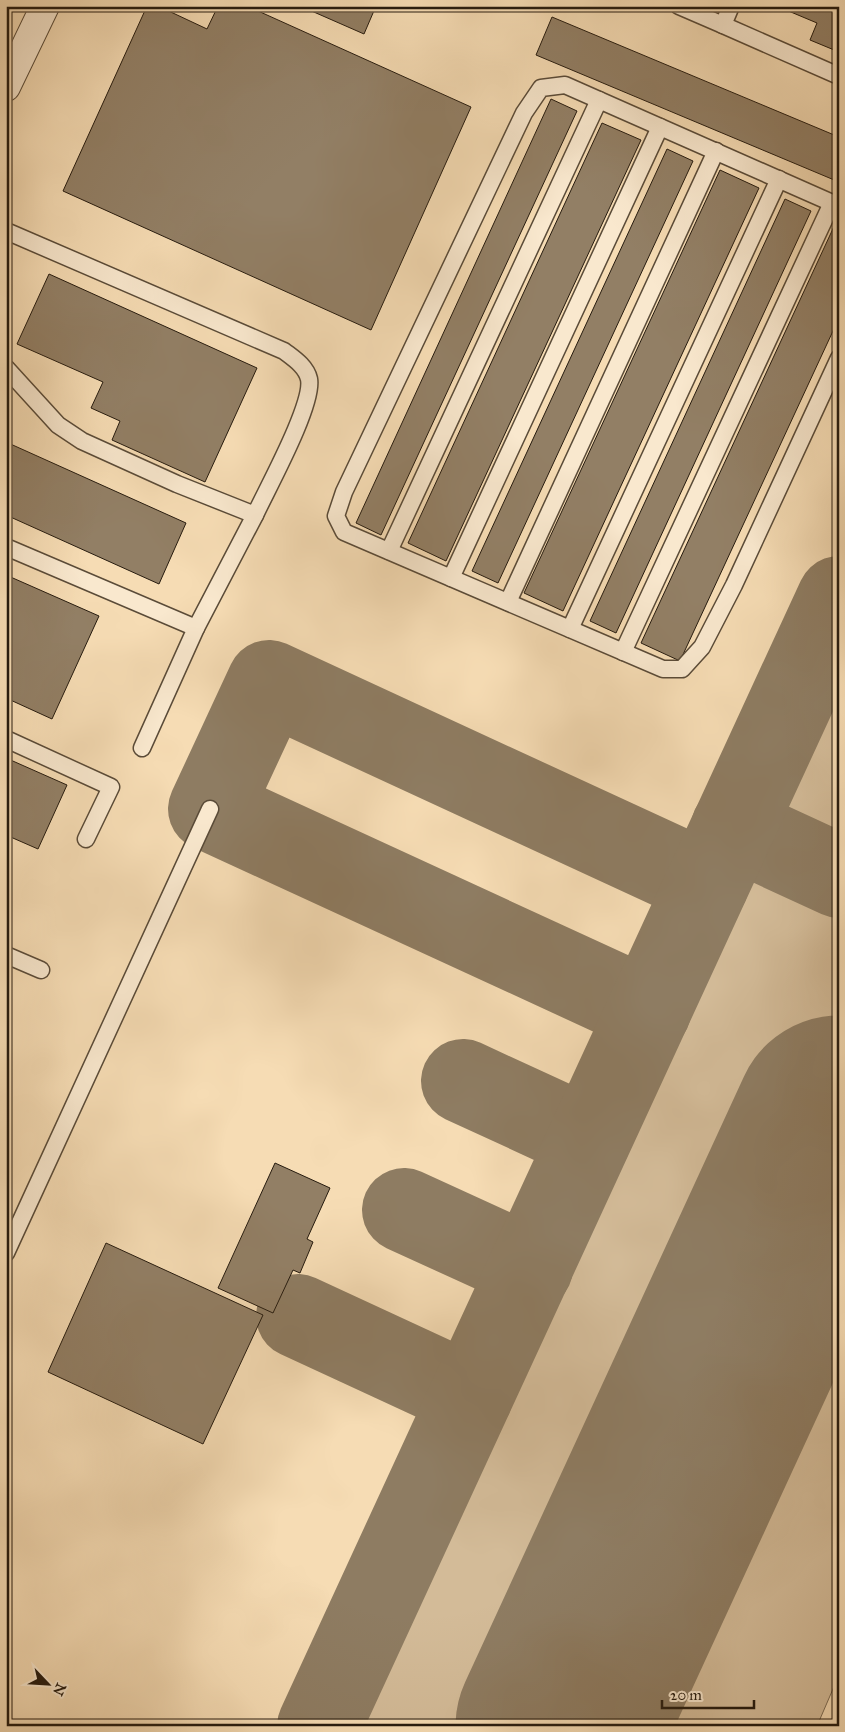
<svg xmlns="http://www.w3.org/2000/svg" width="845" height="1732" viewBox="0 0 845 1732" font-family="'IM FELL Great Primer',serif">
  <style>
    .green { fill: #d3bb98; stroke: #7c6b54 }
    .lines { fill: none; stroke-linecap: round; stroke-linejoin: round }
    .taxiway { stroke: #8e7c62; stroke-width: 84 }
    .runway { stroke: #8e7c62; stroke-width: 209 }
    .building { fill: #927f65; stroke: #261b0f }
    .service-casing { stroke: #5a4b38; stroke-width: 19 }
    .minor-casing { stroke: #5a4b38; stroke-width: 30 }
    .service { stroke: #f9e8ce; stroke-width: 16 }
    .minor { stroke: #f9e8ce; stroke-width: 28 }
  </style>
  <rect width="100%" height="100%" fill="#f6dcb4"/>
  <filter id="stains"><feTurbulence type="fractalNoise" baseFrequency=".004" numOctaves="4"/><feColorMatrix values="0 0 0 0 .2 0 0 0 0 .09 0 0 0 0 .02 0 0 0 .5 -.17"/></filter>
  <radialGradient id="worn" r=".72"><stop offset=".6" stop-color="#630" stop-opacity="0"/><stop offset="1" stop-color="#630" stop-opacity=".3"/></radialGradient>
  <g class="green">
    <polygon points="839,639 839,856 773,813 790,747"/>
    <polygon points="750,868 823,889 839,897 839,1019 514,1726 339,1726 703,935"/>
    <polygon points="839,1235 839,1675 817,1726 613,1726"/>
  </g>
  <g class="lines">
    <g class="taxiway">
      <polyline points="733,827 839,876"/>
      <polyline points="649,1011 210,809 269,682 707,884"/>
      <polyline points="463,1081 589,1139"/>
      <polyline points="404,1210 531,1268"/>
      <polyline points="298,1316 471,1396"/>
      <polyline points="319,1726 839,598"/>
    </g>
    <polyline class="runway" points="560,1726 839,1120"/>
  </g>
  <g class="building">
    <polygon points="147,6 158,6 207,29 218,6 247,6 471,107 371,330 63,191"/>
    <polygon points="308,6 376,6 364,34 307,9"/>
    <polygon points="839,6 839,52 810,40 817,23 779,7"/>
    <polygon points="552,17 839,137 839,182 536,55"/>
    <polygon points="551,99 577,111 381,535 356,523"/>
    <polygon points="602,123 641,140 446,561 408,543"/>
    <polygon points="667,149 693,161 498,583 472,571"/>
    <polygon points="720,170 759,188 563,611 524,593"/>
    <polygon points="785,199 811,211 616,633 590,621"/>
    <polygon points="837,220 839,220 839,318 680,661 641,643"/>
    <polygon points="49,274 257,368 205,482 112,440 120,421 91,408 103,382 17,344"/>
    <polygon points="6,442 186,523 159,584 6,515"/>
    <polygon points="6,575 99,616 52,719 6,698"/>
    <polygon points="6,758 67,785 38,849 6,835"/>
    <polygon points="275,1163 330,1188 307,1239 313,1242 300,1273 293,1270 273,1313 218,1288"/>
    <polygon points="106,1243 263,1315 203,1444 48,1372"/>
  </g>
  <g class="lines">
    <defs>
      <g id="service">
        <polyline points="679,6 723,25"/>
        <polyline points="731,6 723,25 839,76"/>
        <polyline points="839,206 565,85 541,88 524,113 344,492 336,516 344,532 663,669 682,669 702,647 734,585 839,358"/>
        <path d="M6,231L284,351C293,358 306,366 309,379C314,404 267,489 255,515L177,484L82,441L58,425L6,368"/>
        <polyline points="6,547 196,628 142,748"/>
        <polyline points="389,551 599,100"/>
        <polyline points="451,578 660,127"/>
        <polyline points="508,602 716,151"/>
        <polyline points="196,628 255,515"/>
        <polyline points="570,629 779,179"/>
        <polyline points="623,652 832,203"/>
        <polyline points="6,739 111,787 86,839"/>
        <polyline points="6,955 41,970"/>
        <polyline points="6,1253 210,809"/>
      </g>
      <polyline id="minor" points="6,87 45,6"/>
    </defs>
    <use href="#service" class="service-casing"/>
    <use href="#minor" class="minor-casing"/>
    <use href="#service" class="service"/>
    <use href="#minor" class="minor"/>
  </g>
  <rect width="845" height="1732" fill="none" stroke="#f6dcb4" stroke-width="25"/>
  <rect x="8" y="8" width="830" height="1717" fill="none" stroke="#261b0f" stroke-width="2.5"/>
  <rect x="12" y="12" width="820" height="1707" fill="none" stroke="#261b0f"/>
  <g transform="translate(48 1684) rotate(115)" stroke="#f9e8ce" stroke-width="4" paint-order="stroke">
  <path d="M0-4L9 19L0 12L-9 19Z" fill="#261b0f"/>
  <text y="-8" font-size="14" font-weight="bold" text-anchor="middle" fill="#261b0f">N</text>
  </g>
  <path d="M662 1700v8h92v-8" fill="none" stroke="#261b0f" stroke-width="2.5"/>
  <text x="670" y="1700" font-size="15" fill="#261b0f" stroke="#f9e8ce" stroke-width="4" paint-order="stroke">20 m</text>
  <rect width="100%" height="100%" filter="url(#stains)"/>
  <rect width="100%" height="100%" fill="url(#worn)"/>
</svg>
